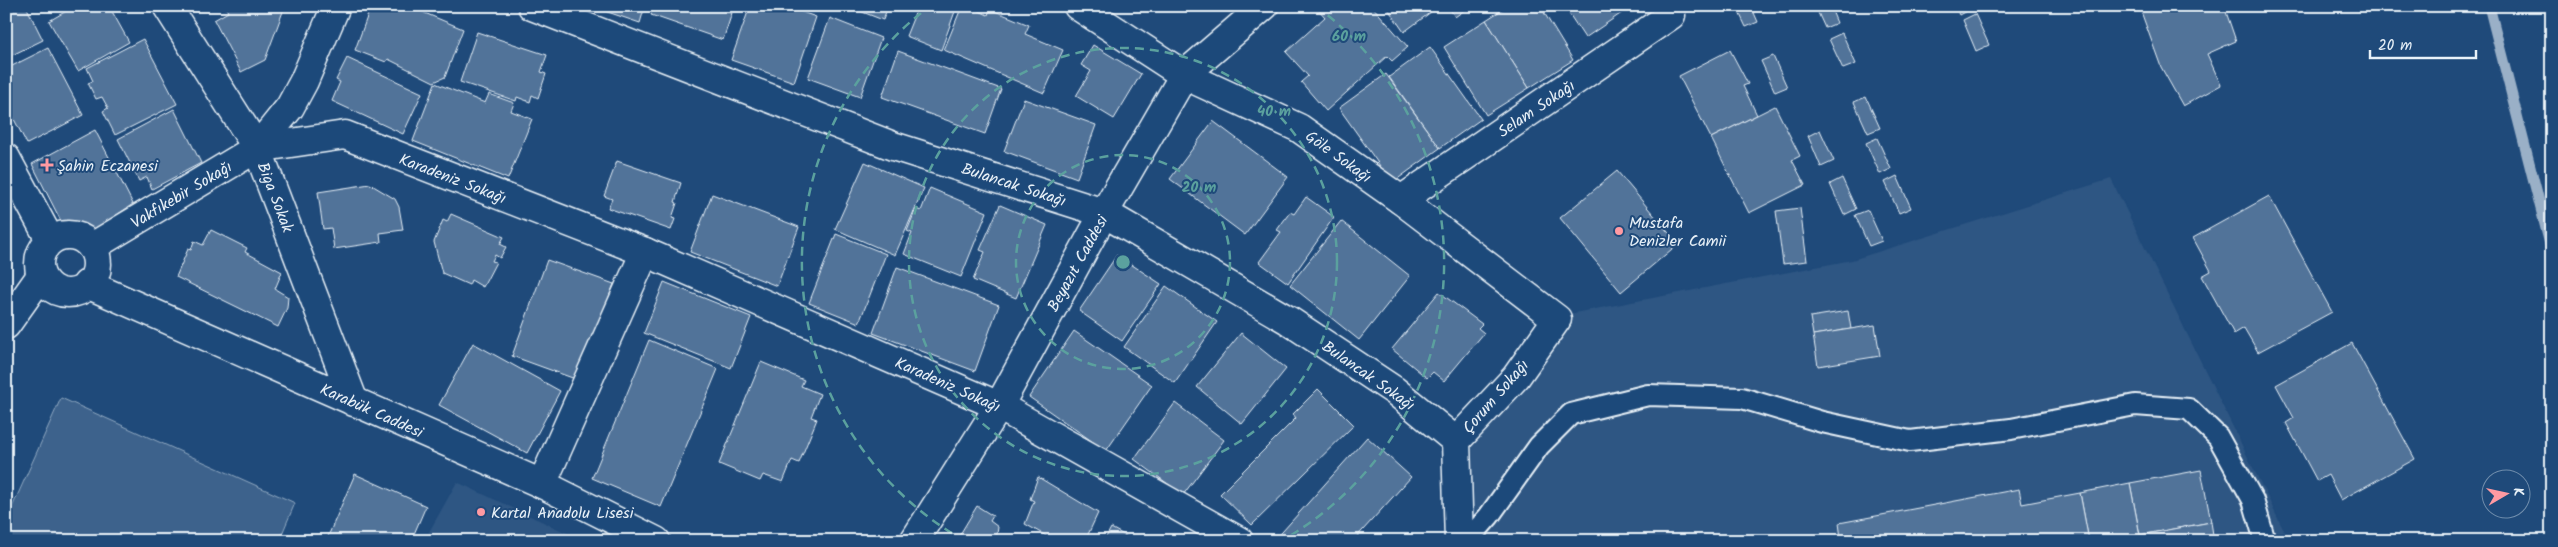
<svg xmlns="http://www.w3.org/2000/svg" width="2558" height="547" viewBox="0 0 2558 547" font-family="Kalam,sans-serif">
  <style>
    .built { fill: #2e5683 }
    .green { fill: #3c628c; stroke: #92aac2 }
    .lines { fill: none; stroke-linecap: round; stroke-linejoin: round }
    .stream { stroke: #9ab0c7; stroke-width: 11 }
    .building { fill: #517399; stroke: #e8f1f8 }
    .service-casing { stroke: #e8f1f8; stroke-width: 24 }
    .minor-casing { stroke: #e8f1f8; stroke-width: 31 }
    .tertiary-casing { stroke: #e8f1f8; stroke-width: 31 }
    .service { stroke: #1f4a7a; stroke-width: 20 }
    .minor { stroke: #1f4a7a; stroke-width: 28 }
    .tertiary { stroke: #1f4a7a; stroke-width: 28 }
    .ring { fill: none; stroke: #5ba19e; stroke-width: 2.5; stroke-dasharray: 9 6 }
    .poi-dot { fill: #ff9aa2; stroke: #1f4a7a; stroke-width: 2 }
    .labels { text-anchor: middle; stroke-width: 4; stroke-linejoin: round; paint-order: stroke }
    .street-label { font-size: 16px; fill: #e8f1f8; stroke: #1f4a7a }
    .poi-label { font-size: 16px; fill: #e8f1f8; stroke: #1f4a7a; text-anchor: start }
    .centre { fill: #5ba19e; stroke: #1f4a7a; stroke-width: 2.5 }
    .ring-label { font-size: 15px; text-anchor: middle; font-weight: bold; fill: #5ba19e; stroke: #1f4a7a; stroke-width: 4; stroke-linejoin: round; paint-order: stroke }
  </style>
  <rect width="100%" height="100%" fill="#1f4a7a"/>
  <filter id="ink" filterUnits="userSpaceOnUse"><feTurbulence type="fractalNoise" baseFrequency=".02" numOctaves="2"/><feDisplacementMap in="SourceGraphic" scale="10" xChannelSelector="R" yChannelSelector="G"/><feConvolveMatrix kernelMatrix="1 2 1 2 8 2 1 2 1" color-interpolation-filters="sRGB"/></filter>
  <g filter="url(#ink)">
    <g class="built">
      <polygon points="2111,179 2289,541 1448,541 1446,441 1543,319 1852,260"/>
      <polygon points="457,482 584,541 424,541"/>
    </g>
    <polygon class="green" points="61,398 295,503 279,541 6,540 6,521"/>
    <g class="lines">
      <polyline class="stream" points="2489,6 2552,252"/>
    </g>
    <g class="building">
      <polygon points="6,6 26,6 43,40 6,58"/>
      <polygon points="75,6 109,6 129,42 78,71 49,21"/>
      <polygon points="225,6 285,6 265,60 241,72 214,20 228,12"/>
      <polygon points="371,6 408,6 463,29 445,77 434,82 388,59 386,62 355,50"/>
      <polygon points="590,6 645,6 640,23"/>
      <polygon points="654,6 725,6 723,10 732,13 723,40 651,15"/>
      <polygon points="750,6 785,6 816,17 794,82 731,60"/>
      <polygon points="847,6 888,6 883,20"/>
      <polygon points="918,6 957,6 941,50 906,36"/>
      <polygon points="962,6 969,6 988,15 990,9 1029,25 1025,34 1063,50 1044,93 944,50"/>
      <polygon points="1319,6 1372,6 1408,47 1392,61 1387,56 1326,111 1301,82 1308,76 1286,52 1325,17 1317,8"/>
      <polygon points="1386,6 1439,6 1404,32"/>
      <polygon points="1448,6 1470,6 1455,17"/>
      <polygon points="1508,6 1540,6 1573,60 1529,88 1486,20"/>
      <polygon points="1564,6 1632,6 1585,38"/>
      <polygon points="1736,6 1751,6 1758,22 1746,27"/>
      <polygon points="1815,6 1830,6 1837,23 1825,28"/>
      <polygon points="1955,6 1969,6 1970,9 1959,15"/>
      <polygon points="2139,6 2224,6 2236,41 2207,54 2221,85 2183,106 2161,67"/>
      <polygon points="1975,14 1989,45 1976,51 1963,20"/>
      <polygon points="830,18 881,38 860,97 808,78"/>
      <polygon points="1486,20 1529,88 1486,115 1444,47"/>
      <polygon points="477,32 547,55 541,72 546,74 538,98 532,95 530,102 517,97 516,101 460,82"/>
      <polygon points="1842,33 1856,64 1843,69 1829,39"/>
      <polygon points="143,39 177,104 115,135 103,111 108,108 102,97 96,99 88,83 93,81 87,68"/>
      <polygon points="1093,45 1141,74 1114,119 1076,96 1091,71 1081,65"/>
      <polygon points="1430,47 1481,119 1440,148 1389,77"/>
      <polygon points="48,48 83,115 27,144 6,104 6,69"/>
      <polygon points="1730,50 1748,84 1743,86 1757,115 1711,138 1679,76"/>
      <polygon points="898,51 1001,89 985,134 882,97"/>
      <polygon points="1773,56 1787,87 1775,92 1761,61"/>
      <polygon points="347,58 422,93 403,134 332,101 340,82 336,80"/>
      <polygon points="1386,74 1440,148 1392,183 1339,108"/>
      <polygon points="435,83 485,103 489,94 514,103 511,111 532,119 508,179 413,141"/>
      <polygon points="1866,97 1880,128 1868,133 1854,102"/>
      <polygon points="1024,99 1096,125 1077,178 1004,151"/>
      <polygon points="1775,106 1800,156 1792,160 1805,185 1749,213 1711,138"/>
      <polygon points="174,109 201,163 152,189 147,177 139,181 118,139"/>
      <polygon points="1213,121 1288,177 1245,235 1170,179"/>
      <polygon points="95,130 133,204 87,235 64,227 32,164"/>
      <polygon points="1820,130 1834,161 1821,167 1808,136"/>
      <polygon points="1877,138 1891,169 1880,174 1866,143"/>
      <polygon points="617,161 681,183 675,202 677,203 672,218 675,219 671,230 608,208 612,199 604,196"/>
      <polygon points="865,162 924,188 895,255 835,229"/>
      <polygon points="1617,171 1678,244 1621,292 1560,218"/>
      <polygon points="1897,176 1911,208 1899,213 1885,182"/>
      <polygon points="1842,178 1856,209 1844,215 1830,184"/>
      <polygon points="370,184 395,199 399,207 403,230 380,233 381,242 334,249 331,228 323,229 318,192"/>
      <polygon points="930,188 987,212 961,277 904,254 912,233 907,231 916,209 921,211"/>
      <polygon points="712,194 799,227 777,286 690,252"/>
      <polygon points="2269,196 2332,312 2258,352 2244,328 2234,334 2202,276 2211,271 2193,238"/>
      <polygon points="1306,197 1334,217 1288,283 1259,262 1281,232 1277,230 1290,212 1294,214"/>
      <polygon points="1000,205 1047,225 1016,298 973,280 985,252 980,250"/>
      <polygon points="1800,208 1807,261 1783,264 1776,211"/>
      <polygon points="1868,210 1882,241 1869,246 1855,215"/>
      <polygon points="451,214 504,237 500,244 506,247 500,258 495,255 492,261 496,262 483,287 471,280 469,285 442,273 434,242 443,220 447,222"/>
      <polygon points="1341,221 1410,276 1359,340 1290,285"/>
      <polygon points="211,230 247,248 245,252 282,272 275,289 288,297 287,308 278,327 176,277 188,249 191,250 194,241 203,245"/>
      <polygon points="836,234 886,254 859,323 809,303"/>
      <polygon points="1117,255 1161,284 1122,341 1079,311"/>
      <polygon points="547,260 614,284 578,380 512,356"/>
      <polygon points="897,267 999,305 975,371 873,333"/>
      <polygon points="664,282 751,317 731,368 644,333"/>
      <polygon points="1166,286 1217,322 1175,383 1124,347"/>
      <polygon points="1439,292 1482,324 1478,328 1484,333 1444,381 1433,372 1427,378 1392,349"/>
      <polygon points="1848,311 1851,329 1813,335 1810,317"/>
      <polygon points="1875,325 1880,356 1818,366 1813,335"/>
      <polygon points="1074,331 1152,385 1106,451 1029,397"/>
      <polygon points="1241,333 1286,369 1242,424 1197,387"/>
      <polygon points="649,340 718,369 661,507 592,478"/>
      <polygon points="473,343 560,391 527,453 439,405"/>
      <polygon points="2352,343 2415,459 2341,500 2328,475 2317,481 2286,423 2294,418 2276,385"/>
      <polygon points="761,362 804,380 801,386 820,394 811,417 817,419 799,463 792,460 783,482 763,475 760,481 719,464"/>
      <polygon points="1318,389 1354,425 1252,525 1220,494 1296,418 1293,414"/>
      <polygon points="1175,403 1224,440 1183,495 1134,459"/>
      <polygon points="1367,437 1411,477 1353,541 1274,541"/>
      <polygon points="2201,470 2211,522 2140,535 2130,483"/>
      <polygon points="355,474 426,506 411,541 326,541"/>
      <polygon points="1038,477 1098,513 1085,541 1055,541 1025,524 1034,501 1030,499"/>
      <polygon points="2130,483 2141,541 2089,541 2080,493"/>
      <polygon points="2019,489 2022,504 2080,493 2089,541 1828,541 1841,538 1839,523"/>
      <polygon points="977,506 993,516 990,521 998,527 996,541 956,541"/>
      <polygon points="2211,522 2214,541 2141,541 2140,535"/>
      <polygon points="1111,528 1135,541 1104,541"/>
    </g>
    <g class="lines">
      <defs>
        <polyline id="service" points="1467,541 1489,516 1539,446 1571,414 1648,395 1742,398 1822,422 1910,441 2011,429 2135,405 2189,409 2218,437 2253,500 2265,541"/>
        <g id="minor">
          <polyline points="167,6 257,148 354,402"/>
          <polyline points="532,6 893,146 1104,213 1288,320 1395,391 1456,441"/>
          <polyline points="1078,6 1184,75 1299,128 1401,200 1557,319 1516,377 1456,441 1459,541"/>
          <polyline points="257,148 345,135 645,252 999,406 1239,541"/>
          <polyline points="1401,200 1671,15"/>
          <polyline points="92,247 257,148 290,107 304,81 336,6"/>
          <polyline points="542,484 645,252"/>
        </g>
        <g id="tertiary">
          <polyline points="6,158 50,240"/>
          <circle cx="68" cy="264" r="29"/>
          <polyline points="87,284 542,484 656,541"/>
          <polyline points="6,325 40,277"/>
          <polyline points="914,541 999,406 1104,213 1184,75 1264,6"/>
        </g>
      </defs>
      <use href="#service" class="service-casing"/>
      <use href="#minor" class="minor-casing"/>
      <use href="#tertiary" class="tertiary-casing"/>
      <use href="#service" class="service"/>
      <use href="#minor" class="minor"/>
      <use href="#tertiary" class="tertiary"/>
    </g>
  </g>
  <g class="ring">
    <circle cx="1123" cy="262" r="107"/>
    <circle cx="1123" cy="262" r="214"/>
    <path d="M965 541A320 320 0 0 1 930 6M1316 6A320 320 0 0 1 1281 541"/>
  </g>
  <g class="poi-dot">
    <path d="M44.5 157.5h5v5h5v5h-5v5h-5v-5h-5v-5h5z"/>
    <circle cx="1619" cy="231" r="5"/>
    <circle cx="481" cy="512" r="5"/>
  </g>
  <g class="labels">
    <g class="street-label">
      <text transform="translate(1536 108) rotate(-34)" y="6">Selam Sokağı</text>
      <text transform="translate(1339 156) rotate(36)" y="6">Göle Sokağı</text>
      <text transform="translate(453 178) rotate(21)" y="6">Karadeniz Sokağı</text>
      <text transform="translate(1014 184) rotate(18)" y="6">Bulancak Sokağı</text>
      <text transform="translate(181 194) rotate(-31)" y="6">Vakfıkebir Sokağı</text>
      <text transform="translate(276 197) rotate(69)" y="6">Biga Sokak</text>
      <text transform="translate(1077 263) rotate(-61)" y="6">Beyazıt Caddesi</text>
      <text transform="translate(1369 375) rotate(35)" y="6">Bulancak Sokağı</text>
      <text transform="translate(948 384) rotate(24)" y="6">Karadeniz Sokağı</text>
      <text transform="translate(1495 396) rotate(-49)" y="6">Çorum Sokağı</text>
      <text transform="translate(372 410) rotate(24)" y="6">Karabük Caddesi</text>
    </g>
    <g class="poi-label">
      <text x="57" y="171">Şahin Eczanesi</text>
      <text x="1629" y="228">Mustafa<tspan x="1629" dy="18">Denizler Camii</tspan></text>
      <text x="491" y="518">Kartal Anadolu Lisesi</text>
    </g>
  </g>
  <circle cx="1123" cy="262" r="8" class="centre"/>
  <g class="ring-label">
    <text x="1349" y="41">60 m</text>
    <text x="1274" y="116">40 m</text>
    <text x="1199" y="192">20 m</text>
  </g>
  <rect width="2558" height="547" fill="none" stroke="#1f4a7a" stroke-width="25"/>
  <rect x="12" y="12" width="2533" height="522" fill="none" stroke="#e8f1f8" stroke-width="2" filter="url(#ink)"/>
  <g transform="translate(2506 494) rotate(81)"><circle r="24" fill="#1f4a7a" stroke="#6f8dac"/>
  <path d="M0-4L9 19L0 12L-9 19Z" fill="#ff9aa2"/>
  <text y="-8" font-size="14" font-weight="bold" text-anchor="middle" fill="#e8f1f8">K</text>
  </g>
  <path d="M2370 50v8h106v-8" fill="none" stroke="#e8f1f8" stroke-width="2.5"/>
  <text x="2378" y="50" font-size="15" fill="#e8f1f8" stroke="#1f4a7a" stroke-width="4" paint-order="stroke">20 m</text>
</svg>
